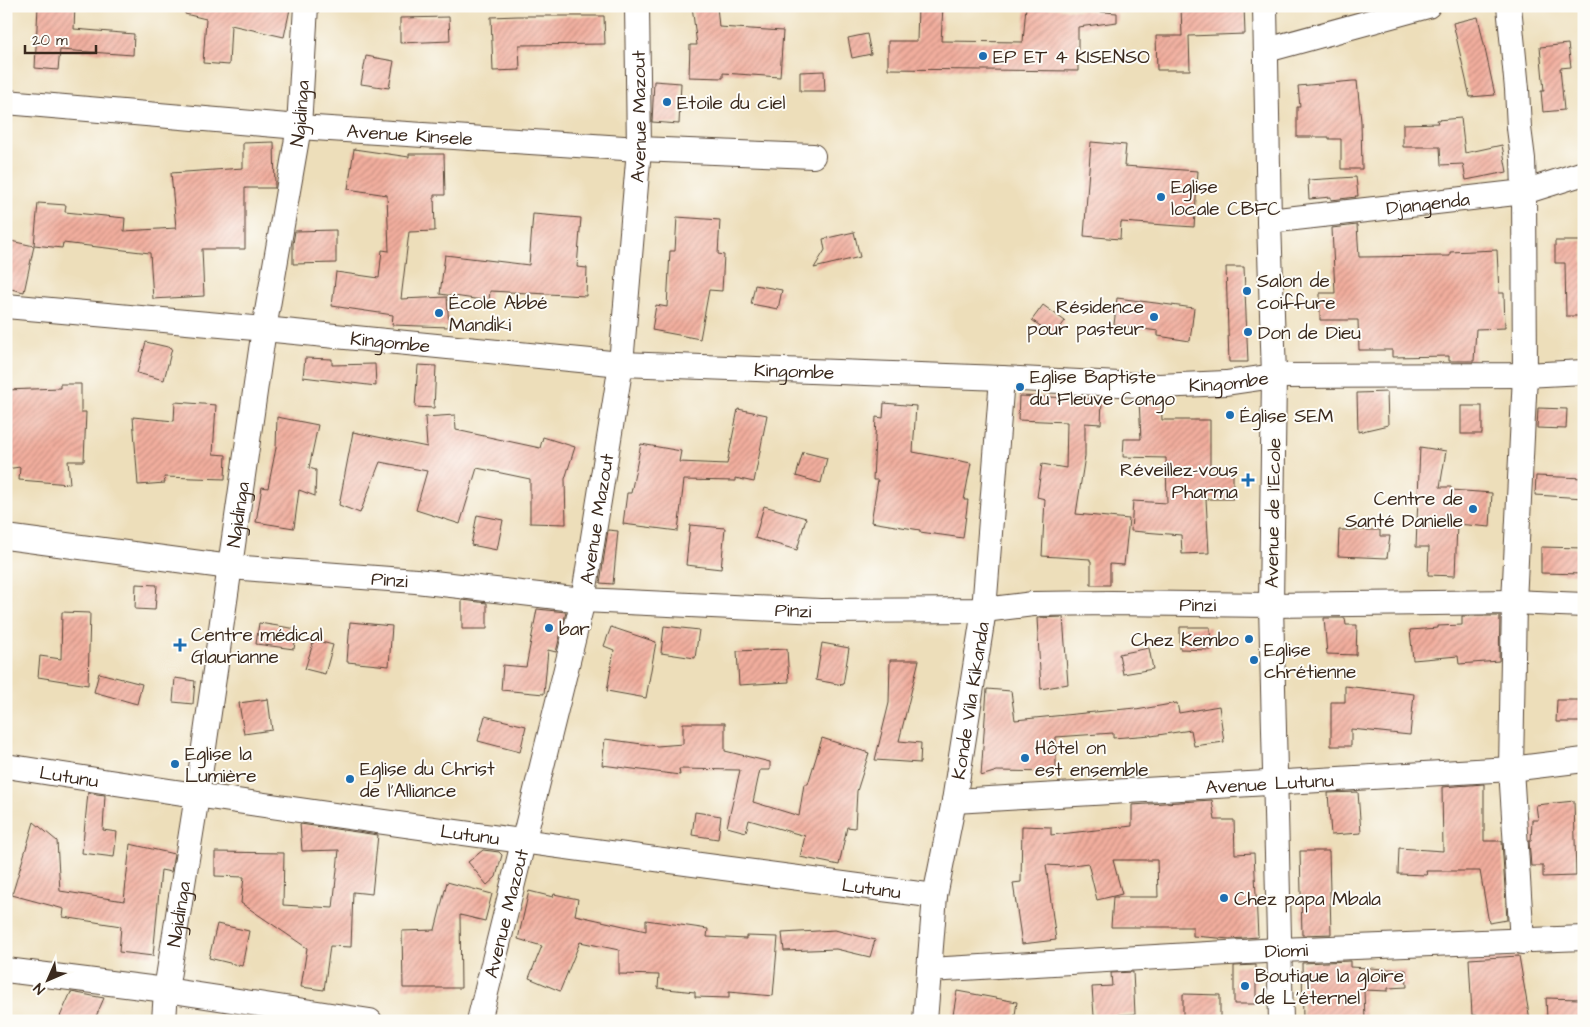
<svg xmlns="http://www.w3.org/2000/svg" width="1590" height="1027" viewBox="0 0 1590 1027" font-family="'Architects Daughter',sans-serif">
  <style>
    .building { fill: url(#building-hatch) }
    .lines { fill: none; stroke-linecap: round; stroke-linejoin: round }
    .minor-casing { stroke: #564535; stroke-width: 26 }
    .minor { stroke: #fff; stroke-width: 24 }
    .poi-dot { fill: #1f6fb2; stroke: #fdfcf7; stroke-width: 2 }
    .labels { text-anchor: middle; stroke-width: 4; stroke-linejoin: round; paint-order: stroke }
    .poi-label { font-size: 19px; fill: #3b2a1e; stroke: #fdfcf7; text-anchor: start }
    .street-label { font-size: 19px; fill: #3b2a1e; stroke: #fdfcf7 }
  </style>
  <defs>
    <pattern id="building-hatch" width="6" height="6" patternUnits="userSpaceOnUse" patternTransform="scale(1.25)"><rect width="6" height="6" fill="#f2ae9e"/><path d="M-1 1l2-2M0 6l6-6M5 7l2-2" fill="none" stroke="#c58e80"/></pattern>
  </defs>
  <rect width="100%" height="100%" fill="#fdfcf7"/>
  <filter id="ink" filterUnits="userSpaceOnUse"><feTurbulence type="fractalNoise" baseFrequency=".02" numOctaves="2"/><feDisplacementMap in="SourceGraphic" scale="10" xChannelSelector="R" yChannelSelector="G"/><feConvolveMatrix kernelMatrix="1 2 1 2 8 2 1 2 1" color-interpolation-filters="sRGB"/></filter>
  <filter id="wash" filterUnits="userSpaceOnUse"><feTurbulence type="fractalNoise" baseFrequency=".0096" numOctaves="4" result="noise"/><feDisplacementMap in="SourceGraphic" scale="20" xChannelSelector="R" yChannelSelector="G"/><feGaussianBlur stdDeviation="1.12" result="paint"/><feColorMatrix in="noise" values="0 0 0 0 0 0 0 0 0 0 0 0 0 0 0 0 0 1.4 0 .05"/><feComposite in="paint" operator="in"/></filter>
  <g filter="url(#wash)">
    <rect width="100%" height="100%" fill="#eddeba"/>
    <g id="blocks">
      <g class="building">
        <polygon points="38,6 75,6 74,29 134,34 133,55 60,50 58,70 35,68"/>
        <polygon points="186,6 277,6 290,9 284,37 231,25 229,65 203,63 206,19 185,14"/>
        <polygon points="692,6 717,6 719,27 783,31 780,77 723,73 723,78 689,77 690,45 697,45"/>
        <polygon points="918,6 943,6 941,41 1023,42 1026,6 1117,13 1117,22 1078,27 1078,71 888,69 888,41 917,41"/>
        <polygon points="1181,6 1244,6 1245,34 1189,36 1190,70 1157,70 1156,36 1182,36"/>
        <polygon points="518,16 604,16 605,44 519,45 520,70 493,71 491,17"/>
        <polygon points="449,17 450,41 400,43 400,18"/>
        <polygon points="1478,17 1495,95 1470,97 1453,23"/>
        <polygon points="867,34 871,54 852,58 848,38"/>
        <polygon points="1568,44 1571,67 1560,68 1564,110 1543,112 1541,91 1544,91 1540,47"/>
        <polygon points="366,56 394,61 389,88 361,84"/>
        <polygon points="824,71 825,91 800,91 800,72"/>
        <polygon points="654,81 681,83 679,124 652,122"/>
        <polygon points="1353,81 1357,81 1361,121 1362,169 1341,169 1341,139 1329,139 1329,137 1297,137 1297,107 1300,107 1298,86"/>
        <polygon points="1461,118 1465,153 1502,145 1507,172 1466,180 1463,164 1441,165 1440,147 1403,147 1403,124 1438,123 1437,120"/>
        <polygon points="274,142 275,188 245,188 245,249 202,249 204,296 153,299 150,253 63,243 62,248 34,245 38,203 66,205 65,212 125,218 124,231 176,228 171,173 243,168 243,143"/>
        <polygon points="1091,142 1126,145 1124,166 1198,171 1194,227 1121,222 1120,239 1084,236"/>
        <polygon points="354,149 409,157 409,154 444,154 445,195 434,195 435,231 409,232 401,299 447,297 449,327 392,325 393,315 332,306 336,272 379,278 382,250 389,251 387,195 348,189"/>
        <polygon points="1356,177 1358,196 1355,196 1356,197 1331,200 1331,197 1309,199 1308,180"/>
        <polygon points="533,214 581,218 577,267 587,268 586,296 490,291 489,301 440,294 445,255 529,265"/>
        <polygon points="677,217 720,220 718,254 724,255 722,291 709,290 700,339 652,330 656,305 667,307 670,251 675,251"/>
        <polygon points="1357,225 1359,257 1450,256 1450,252 1497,250 1499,293 1504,293 1505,328 1476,329 1474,361 1449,361 1449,356 1392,357 1392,350 1359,350 1358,320 1320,320 1320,293 1335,293 1332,228"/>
        <polygon points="336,230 336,263 293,264 293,244 295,231"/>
        <polygon points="854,232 860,257 814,268 825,250 823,239"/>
        <polygon points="6,240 34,246 24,292 6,288"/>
        <polygon points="1555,241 1583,241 1583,316 1566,316 1565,263 1555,263"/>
        <polygon points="1226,267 1244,267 1248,362 1229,362"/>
        <polygon points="755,285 782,290 778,309 751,304"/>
        <polygon points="1117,298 1194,308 1190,341 1158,336 1158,331 1114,325"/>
        <polygon points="1043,305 1065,321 1054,336 1032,320"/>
        <polygon points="146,342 172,348 164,380 137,373"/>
        <polygon points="305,358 332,359 332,365 375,364 376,386 303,377"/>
        <polygon points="418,365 436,366 434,408 415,407"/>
        <polygon points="60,384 81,384 81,412 86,412 84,461 68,461 70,484 19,480 20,467 6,469 6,390 60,388"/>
        <polygon points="1387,392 1388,425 1358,432 1357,393"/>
        <polygon points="1019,396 1102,399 1101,424 1085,423 1085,456 1076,514 1129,519 1124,565 1110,564 1110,585 1091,585 1091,561 1090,561 1090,559 1042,556 1045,499 1037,497 1042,464 1066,468 1067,422 1018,420"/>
        <polygon points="1161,400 1162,420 1210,420 1210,473 1233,473 1233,499 1206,499 1209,553 1182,554 1181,535 1131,531 1133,501 1167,503 1166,458 1123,457 1124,439 1141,439 1139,401"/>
        <polygon points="175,402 216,405 213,454 226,455 225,479 164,477 165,483 138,485 133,417 174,421"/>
        <polygon points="884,403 916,406 913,452 971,463 964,500 968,500 963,538 920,532 920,530 871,522 878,480 873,480 876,417 883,418"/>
        <rect x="1461" y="406" width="21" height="28"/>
        <polygon points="1538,408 1567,409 1566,429 1537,428"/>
        <polygon points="738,409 767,415 754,482 735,478 735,481 684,480 678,531 623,524 627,493 631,493 641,444 681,451 679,462 727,464"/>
        <polygon points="455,415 456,430 540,448 543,437 575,447 565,479 566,524 530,523 530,479 477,468 460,524 416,510 427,471 380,462 360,513 339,505 353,432 427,447 425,417"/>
        <polygon points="277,417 318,425 309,468 316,470 315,496 299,490 294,528 256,522 262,487 268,488 276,448"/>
        <polygon points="1420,447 1446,451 1440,487 1451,487 1451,490 1492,493 1490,527 1457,524 1455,576 1428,575 1429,547 1416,547"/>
        <polygon points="803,452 827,458 821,483 796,476"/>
        <polygon points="1536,476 1584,478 1584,498 1535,495"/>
        <polygon points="764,506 806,518 797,550 755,538"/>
        <polygon points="477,515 503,520 497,550 471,545"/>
        <polygon points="690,525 725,528 721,569 686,565"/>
        <polygon points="608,530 618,531 613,584 600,583"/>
        <polygon points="1339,530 1380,530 1380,536 1390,536 1387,558 1338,556"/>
        <polygon points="1541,547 1584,548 1584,574 1541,573"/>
        <polygon points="136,584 157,585 155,610 135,609"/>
        <polygon points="462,600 487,603 487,629 462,629"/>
        <polygon points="537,609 566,612 556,652 548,650 544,694 501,690 503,665 526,667"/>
        <polygon points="62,612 90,613 88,685 38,677 40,656 61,659"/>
        <polygon points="1462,616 1500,616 1499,661 1459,664 1458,656 1413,660 1410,630 1438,628 1438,626 1462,625"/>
        <polygon points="1063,617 1068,684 1041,689 1037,618"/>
        <polygon points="1324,618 1345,618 1346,625 1357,625 1356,655 1327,654"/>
        <polygon points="350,622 392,626 389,666 347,662"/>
        <polygon points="259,623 297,629 294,649 256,644"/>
        <polygon points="664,626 699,630 695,658 661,653"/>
        <polygon points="611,627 656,642 646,698 607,691 614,650 604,646"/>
        <polygon points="1180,627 1210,627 1211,650 1180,649"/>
        <polygon points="314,640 333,645 325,674 305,669"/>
        <polygon points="822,643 849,648 843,685 816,680"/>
        <polygon points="1149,648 1153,669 1123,674 1119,654"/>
        <polygon points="787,649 789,682 739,685 737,651"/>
        <polygon points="890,660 919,660 899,741 921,743 920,763 875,760 889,703"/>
        <polygon points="99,673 142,684 137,704 94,692"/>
        <polygon points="175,678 195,681 193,704 173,702"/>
        <polygon points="1345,686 1414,694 1410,735 1351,729 1351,746 1331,746 1331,702 1345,702"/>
        <polygon points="987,689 1011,691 1015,720 1135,708 1136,710 1177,703 1179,713 1219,706 1224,742 1194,746 1191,730 1151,736 1151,735 1113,738 1113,733 1056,737 1056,772 997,771 981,776"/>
        <polygon points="268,699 272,730 244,734 239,703"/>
        <polygon points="1557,700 1584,700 1584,722 1556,722"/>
        <polygon points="485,716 526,726 520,752 478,741"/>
        <polygon points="683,723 725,723 725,751 770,762 770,770 760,770 753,802 799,816 804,784 808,784 822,738 869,753 857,791 855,828 847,827 839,865 800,857 805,836 749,820 746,832 727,827 740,770 679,769 680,775 602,765 605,739 657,746 683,744"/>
        <polygon points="1484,784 1484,841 1502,841 1507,920 1489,923 1480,871 1426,871 1427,875 1398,874 1399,848 1443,851 1442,787"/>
        <polygon points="1358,792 1361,833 1331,835 1328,793"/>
        <polygon points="88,793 105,795 103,830 117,832 114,857 82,853"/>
        <polygon points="1212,800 1215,820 1234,820 1235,854 1254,853 1258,937 1230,939 1193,936 1193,927 1111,927 1113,897 1158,897 1157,860 1113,860 1122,894 1097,900 1088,863 1065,866 1046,865 1056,940 1022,944 1013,883 1021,882 1022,826 1051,827 1051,835 1132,826 1132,805"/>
        <polygon points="1574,801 1576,876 1543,877 1543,866 1531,866 1529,841 1531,841 1532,820 1538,820 1536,805"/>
        <polygon points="695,812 721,816 718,839 692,835"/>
        <polygon points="34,822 57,841 60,891 124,901 130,844 174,854 171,872 161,870 153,956 119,952 121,926 63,917 64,909 12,895"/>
        <polygon points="300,824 378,835 372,894 353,892 351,947 330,946 324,990 301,987 307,948 241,903 244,877 215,876 215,852 284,853 283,905 333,908 339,850 302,851"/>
        <polygon points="483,850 499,852 502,855 496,877 487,885 468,862"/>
        <polygon points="1300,851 1329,851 1331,934 1302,935"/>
        <polygon points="447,882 492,894 485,921 460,915 461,988 403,988 402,931 435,930"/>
        <polygon points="529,891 553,897 554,894 578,899 575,915 646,931 646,920 708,929 707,937 746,939 746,936 778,937 773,996 729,992 729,998 695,997 695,992 658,988 659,975 619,974 619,950 580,942 560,991 529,978 542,946 518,939"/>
        <polygon points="217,924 249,931 242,966 209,958"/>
        <polygon points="835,930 875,940 870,957 836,949 784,951 782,933"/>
        <polygon points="1519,956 1530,1020 1472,1015 1469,959"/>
        <polygon points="1350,961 1350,967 1406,970 1407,987 1388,988 1388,991 1364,990 1365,1021 1303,1021 1302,963"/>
        <polygon points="1256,965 1256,1004 1234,1004 1234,966"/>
        <polygon points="1133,972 1135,1014 1094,1016 1092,987 1112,986 1111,973"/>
        <polygon points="957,991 1017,1002 1014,1021 952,1021"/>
        <polygon points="71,992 104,998 94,1021 58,1021"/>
        <polygon points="1183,994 1220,995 1220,1020 1183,1018"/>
        <polygon points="1546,998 1580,999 1579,1021 1547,1020"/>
      </g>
    </g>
  </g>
  <g filter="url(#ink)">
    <use href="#blocks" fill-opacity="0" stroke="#564535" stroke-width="1"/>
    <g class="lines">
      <defs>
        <g id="minor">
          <polyline points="1265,6 1269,221 1274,376 1271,605 1281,1021"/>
          <polyline points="1509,6 1517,89 1519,128 1523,159 1524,192 1525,375 1514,602 1511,769 1522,942"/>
          <polyline points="1267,50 1428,6"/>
          <path id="s1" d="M6,102L299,127L639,149L813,156"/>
          <path id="s2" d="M1269,221L1524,192L1584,173"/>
          <path id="s3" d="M6,306L264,329L621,364L1002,378L1159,386L1226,383L1274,376L1525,375L1584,372"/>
          <path id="s4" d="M6,537L230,567L416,581L583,600L820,611L984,610L1033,604L1112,603L1271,605L1514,602L1584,605"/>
          <path id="s5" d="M6,766C315,815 625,855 935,896"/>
          <path id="s6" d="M954,801L1511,769L1584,760"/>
          <polyline points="6,970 166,990 370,1021"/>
          <path id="s7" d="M929,970L1280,950L1584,938"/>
          <path id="s8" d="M164,1021L166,990L197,796L264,329L299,127L306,6"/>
          <path id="s9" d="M479,1021L583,600L621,364L639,149L637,6"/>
          <path id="s10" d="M925,1021L935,896L954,801L984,610L1002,378"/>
        </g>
      </defs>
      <use href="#minor" class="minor-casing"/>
      <use href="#minor" class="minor"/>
    </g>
  </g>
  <g class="poi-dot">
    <circle cx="983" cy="56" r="5"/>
    <circle cx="667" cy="102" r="5"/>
    <circle cx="1161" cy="197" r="5"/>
    <circle cx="1247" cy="291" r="5"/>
    <circle cx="439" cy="313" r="5"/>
    <circle cx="1154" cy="317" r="5"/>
    <circle cx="1248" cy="332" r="5"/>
    <circle cx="1020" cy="387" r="5"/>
    <circle cx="1230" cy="415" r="5"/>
    <path d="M1245.5 472.5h5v5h5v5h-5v5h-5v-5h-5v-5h5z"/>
    <circle cx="1473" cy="509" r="5"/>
    <circle cx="549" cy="628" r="5"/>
    <circle cx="1249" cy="639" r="5"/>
    <path d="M177.5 637.5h5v5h5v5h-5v5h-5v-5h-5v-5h5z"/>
    <circle cx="1254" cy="660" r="5"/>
    <circle cx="1025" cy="758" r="5"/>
    <circle cx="175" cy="764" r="5"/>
    <circle cx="350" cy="779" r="5"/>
    <circle cx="1224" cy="898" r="5"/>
    <circle cx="1245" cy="986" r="5"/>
  </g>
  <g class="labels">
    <g class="poi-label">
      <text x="993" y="63">EP ET 4 KISENSO</text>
      <text x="677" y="109">Etoile du ciel</text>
      <text x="1171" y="193">Eglise<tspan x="1171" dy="22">locale CBFC</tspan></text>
      <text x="1257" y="287">Salon de<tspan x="1257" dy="22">coiffure</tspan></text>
      <text x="449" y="309">École Abbé<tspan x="449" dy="22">Mandiki</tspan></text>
      <text x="1144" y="313" text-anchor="end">Résidence<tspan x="1144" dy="22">pour pasteur</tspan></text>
      <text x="1258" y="339">Don de Dieu</text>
      <text x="1030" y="383">Eglise Baptiste<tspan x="1030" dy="22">du Fleuve Congo</tspan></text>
      <text x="1240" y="422">Église SEM</text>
      <text x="1238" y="476" text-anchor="end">Réveillez-vous<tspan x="1238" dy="22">Pharma</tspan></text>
      <text x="1463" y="505" text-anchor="end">Centre de<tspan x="1463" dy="22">Santé Danielle</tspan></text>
      <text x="559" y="635">bar</text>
      <text x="191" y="641">Centre médical<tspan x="191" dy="22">Glaurianne</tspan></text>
      <text x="1239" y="646" text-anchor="end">Chez Kembo</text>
      <text x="1264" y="656">Eglise<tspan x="1264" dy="22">chrétienne</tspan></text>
      <text x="1035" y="754">Hôtel on<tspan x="1035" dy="22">est ensemble</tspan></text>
      <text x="185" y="760">Eglise la<tspan x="185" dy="22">Lumière</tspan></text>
      <text x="360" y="775">Eglise du Christ<tspan x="360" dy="22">de l'Alliance</tspan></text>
      <text x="1234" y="905">Chez papa Mbala</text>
      <text x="1255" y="982">Boutique la gloire<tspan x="1255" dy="22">de L'éternel</tspan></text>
    </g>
    <g class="street-label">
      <text dy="7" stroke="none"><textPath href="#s8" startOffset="918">Ngidinga</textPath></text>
      <text dy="7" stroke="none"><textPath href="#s9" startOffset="921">Avenue Mazout</textPath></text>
      <text dy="7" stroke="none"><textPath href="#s1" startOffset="405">Avenue Kinsele</textPath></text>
      <text dy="7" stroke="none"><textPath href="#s2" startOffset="160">Djangenda</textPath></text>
      <text dy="7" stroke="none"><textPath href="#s3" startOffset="386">Kingombe</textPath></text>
      <text dy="7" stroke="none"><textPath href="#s3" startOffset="791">Kingombe</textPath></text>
      <text dy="7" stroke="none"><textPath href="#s3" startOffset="1226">Kingombe</textPath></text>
      <text transform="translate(1272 513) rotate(-89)" y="7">Avenue de l'Ecole</text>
      <text dy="7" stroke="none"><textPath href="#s8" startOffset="512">Ngidinga</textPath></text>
      <text dy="7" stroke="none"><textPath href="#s9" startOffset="516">Avenue Mazout</textPath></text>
      <text dy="7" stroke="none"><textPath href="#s4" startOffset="386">Pinzi</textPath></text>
      <text dy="7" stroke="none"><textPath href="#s4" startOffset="1196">Pinzi</textPath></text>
      <text dy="7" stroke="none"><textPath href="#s4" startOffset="791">Pinzi</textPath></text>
      <text dy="7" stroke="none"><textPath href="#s10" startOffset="324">Konde Vila Kikanda</textPath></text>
      <text dy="7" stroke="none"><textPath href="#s5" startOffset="64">Lutunu</textPath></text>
      <text dy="7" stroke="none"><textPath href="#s6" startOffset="316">Avenue Lutunu</textPath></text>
      <text dy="7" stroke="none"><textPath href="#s5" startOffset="469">Lutunu</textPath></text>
      <text dy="7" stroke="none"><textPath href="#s5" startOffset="874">Lutunu</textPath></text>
      <text dy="7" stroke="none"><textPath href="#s9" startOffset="111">Avenue Mazout</textPath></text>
      <text dy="7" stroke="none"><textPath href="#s8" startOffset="108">Ngidinga</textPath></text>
      <text dy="7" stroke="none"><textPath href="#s7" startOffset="358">Diomi</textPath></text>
    </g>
  </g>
  <rect width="1590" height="1027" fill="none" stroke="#fdfcf7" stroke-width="25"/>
  <g transform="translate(48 980) rotate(225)" stroke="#fdfcf7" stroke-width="4" paint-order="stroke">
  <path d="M0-4L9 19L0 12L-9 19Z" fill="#3b2a1e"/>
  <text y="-8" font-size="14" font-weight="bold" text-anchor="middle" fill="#3b2a1e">N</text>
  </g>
  <path d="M25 45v8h71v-8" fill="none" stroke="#3b2a1e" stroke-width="2.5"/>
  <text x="32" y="45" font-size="15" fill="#3b2a1e" stroke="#fdfcf7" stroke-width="4" paint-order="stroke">20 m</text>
</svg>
